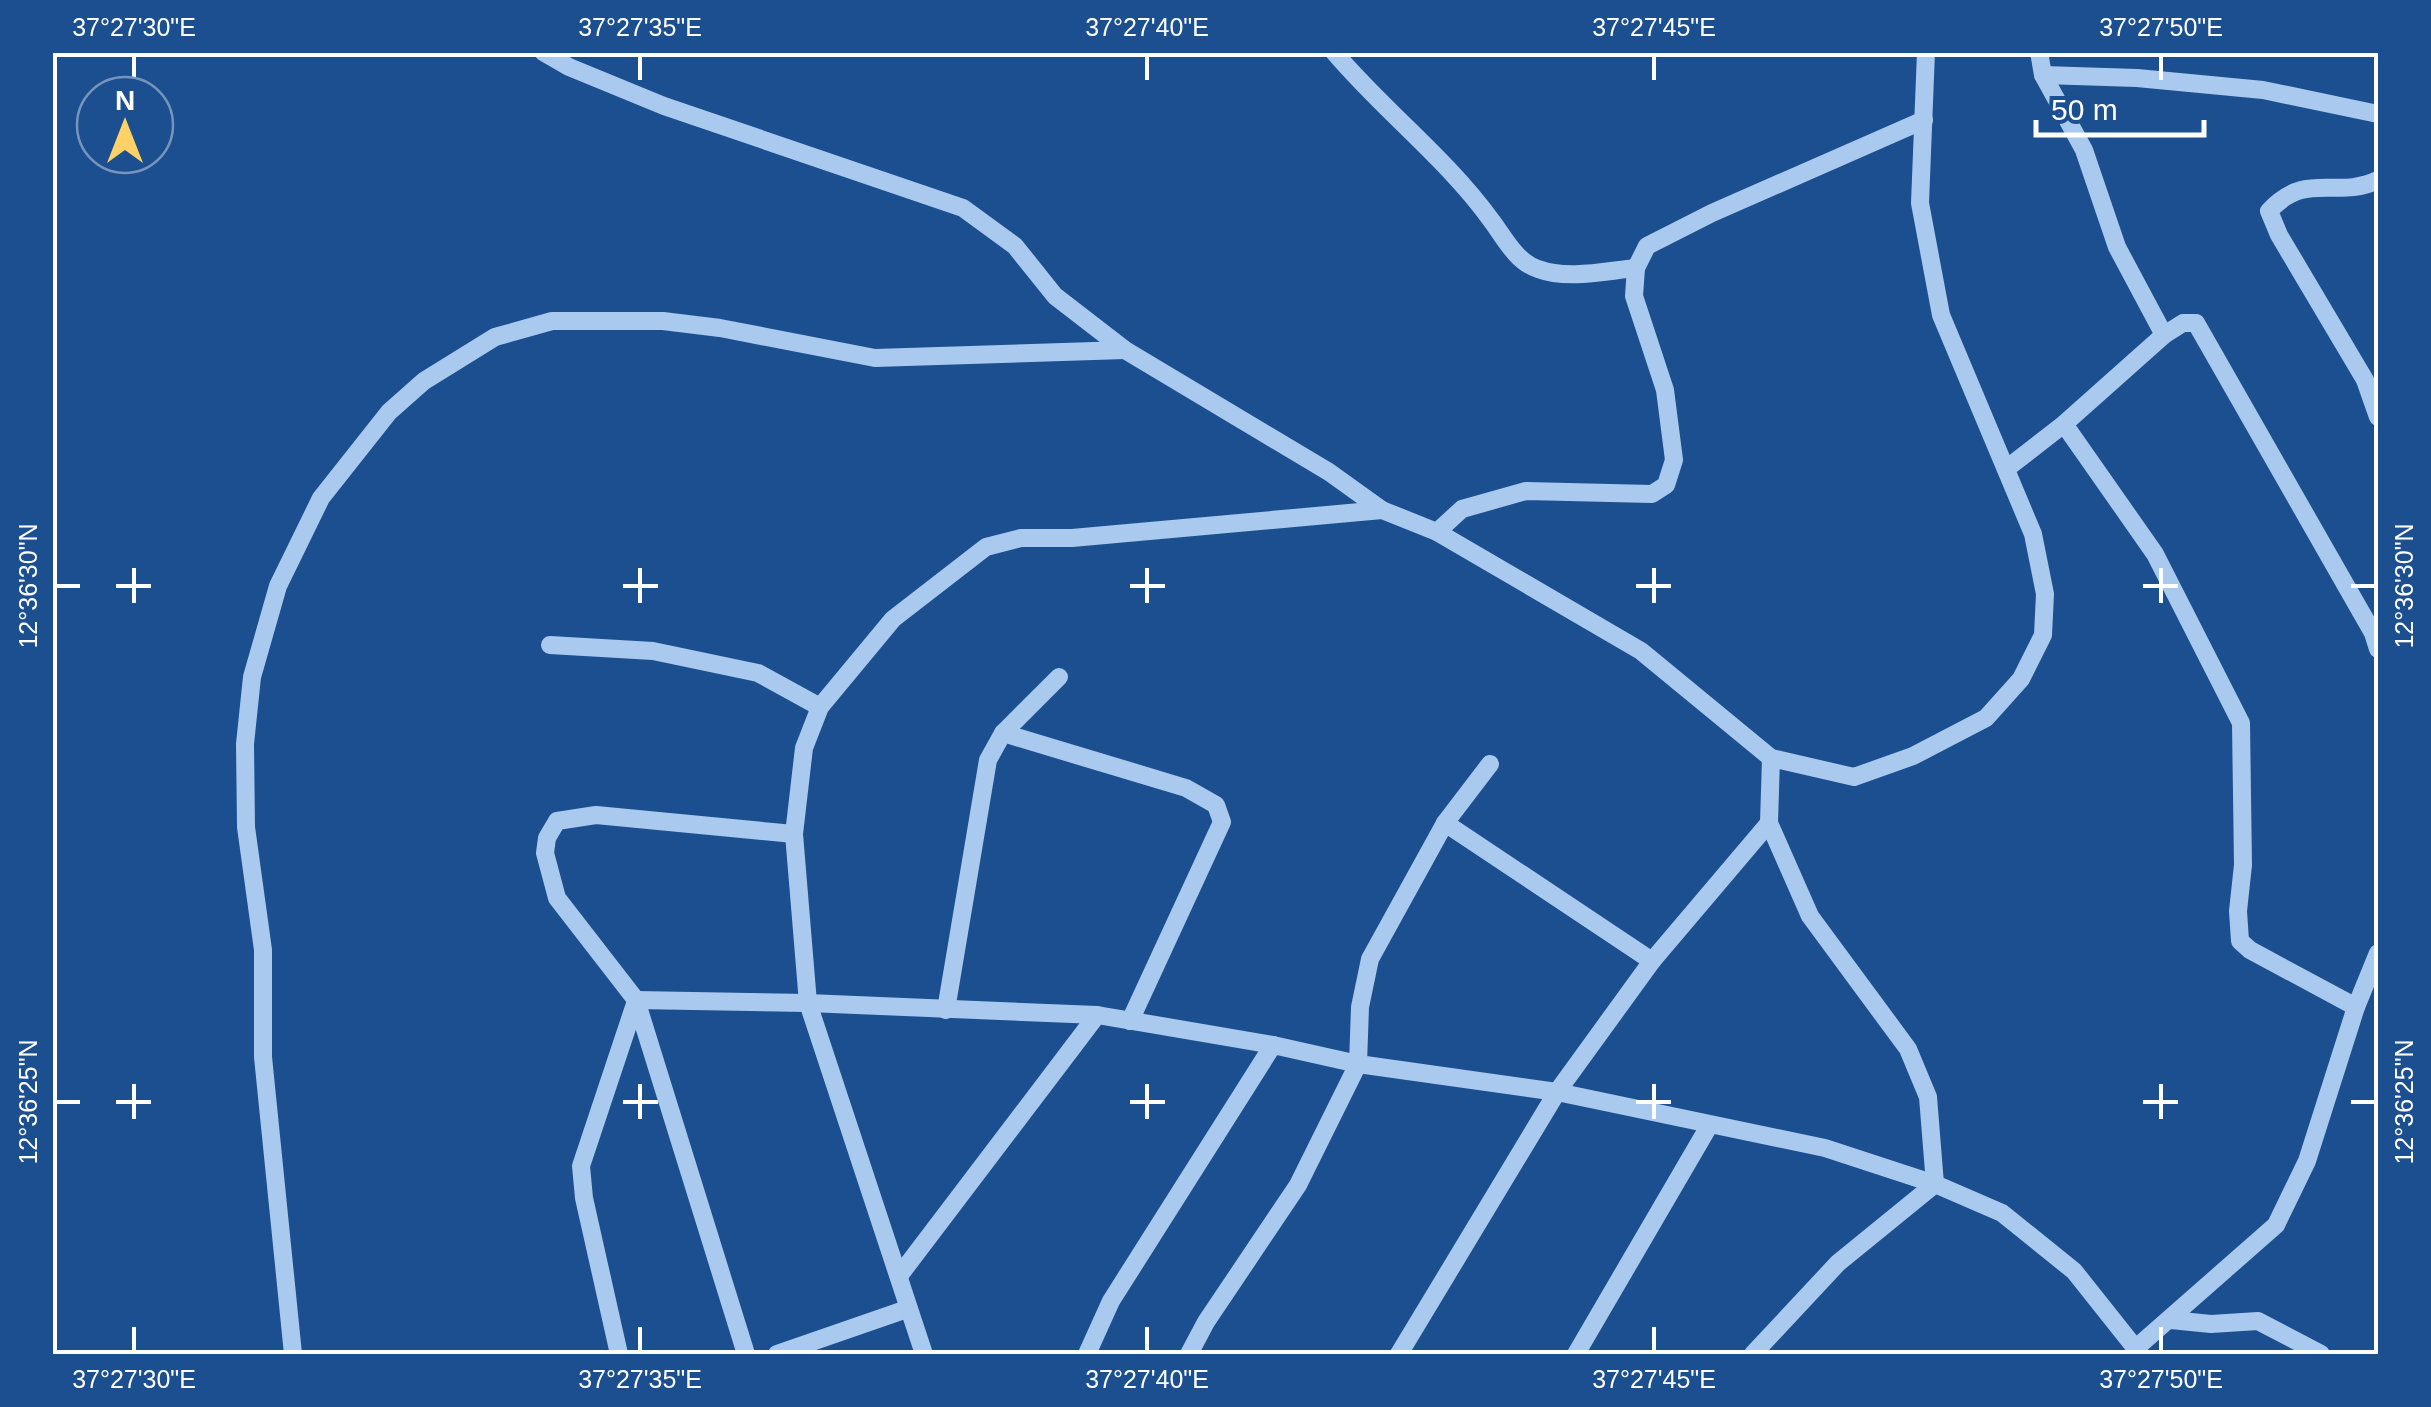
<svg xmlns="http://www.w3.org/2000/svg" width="2431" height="1407" viewBox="0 0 2431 1407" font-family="Helvetica,sans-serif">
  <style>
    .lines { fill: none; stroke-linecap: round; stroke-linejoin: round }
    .minor { stroke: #a9c9ee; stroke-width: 18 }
    .ticks { fill: none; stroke: #fff; stroke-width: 4 }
    .neatline { fill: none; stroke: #fff; stroke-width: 4 }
    .ticks-label { font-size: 25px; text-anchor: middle; fill: #fff }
  </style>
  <rect width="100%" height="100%" fill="#1b4f8f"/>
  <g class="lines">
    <g class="minor">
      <polyline points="543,52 569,67 664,106 963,208 1015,246 1055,296 1125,350 1329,472 1382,510 1437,532 1641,651 1771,758 1854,777 1913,756 1986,718 2021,679 2043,635 2045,594 2033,534 1941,315 1920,203 1926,52"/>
      <path d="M1334,52C1384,111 1446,158 1491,220C1504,237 1516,262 1538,269C1568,280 1605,271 1636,268"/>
      <polyline points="2039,52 2043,75 2084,150 2117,247 2164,335"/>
      <polyline points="2043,75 2137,78 2263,90 2378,114"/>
      <path d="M2378,180C2336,200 2307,170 2269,211L2279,235L2365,380L2378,417"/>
      <polyline points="2064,424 2155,554 2241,723 2243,865 2238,911 2240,941 2250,950 2356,1007"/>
      <polyline points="2006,469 2064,424 2164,335 2183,323 2196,323 2373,633 2378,649"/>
      <polyline points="1437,532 1462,509 1526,491 1652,494 1666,485 1674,460 1665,390 1634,296 1636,268 1647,246 1712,213 1924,120"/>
      <polyline points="550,645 653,651 758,673 820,707"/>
      <polyline points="1003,733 1186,788 1216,805 1222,822 1130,1021"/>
      <polyline points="1445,823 1652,961"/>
      <polyline points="636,1000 808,1003 1097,1015 1273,1045 1358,1064 1557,1092 1825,1148 1935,1184 2002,1213 2074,1271 2140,1354"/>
      <polyline points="946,1010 988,760 1003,733 1059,677"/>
      <polyline points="899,1276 1097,1015"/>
      <polyline points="2171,1320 2211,1324 2258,1321 2321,1354"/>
      <polyline points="2136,1348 2276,1225 2307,1161 2356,1007 2378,953"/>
      <polyline points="293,1354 263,1057 263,950 246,827 245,744 252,677 278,586 321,498 389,412 424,381 495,337 552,321 663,321 720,328 875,358 1125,350"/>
      <polyline points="619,1354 584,1198 581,1166 636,1001"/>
      <polyline points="746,1354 636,1000 557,898 545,853 547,838 557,821 596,815 794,834"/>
      <polyline points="777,1354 907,1309"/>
      <polyline points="924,1354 808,1003 794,834 804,748 820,707 893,619 986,547 1021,538 1072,538 1382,510"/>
      <polyline points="1087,1354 1111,1301 1273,1045"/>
      <polyline points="1189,1354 1206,1322 1298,1185 1358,1064 1360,1007 1370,959 1445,823 1490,764"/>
      <polyline points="1399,1354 1557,1092 1652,961 1769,823"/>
      <polyline points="1576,1354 1709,1126"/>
      <polyline points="1753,1354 1838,1263 1935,1184 1928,1097 1908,1049 1810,916 1769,823 1771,758"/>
    </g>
  </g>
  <path class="ticks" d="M134,55V80M640,55V80M1147,55V80M1654,55V80M2161,55V80M134,568V603M640,568V603M1147,568V603M1654,568V603M2161,568V603M55,586H80M116,586H151M623,586H658M1130,586H1165M1636,586H1671M2143,586H2178M2351,586H2376M134,1084V1119M640,1084V1119M1147,1084V1119M1654,1084V1119M2161,1084V1119M55,1102H80M116,1102H151M623,1102H658M1130,1102H1165M1636,1102H1671M2143,1102H2178M2351,1102H2376M134,1327V1352M640,1327V1352M1147,1327V1352M1654,1327V1352M2161,1327V1352"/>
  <rect width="2431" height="1407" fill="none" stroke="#1b4f8f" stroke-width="110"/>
  <g transform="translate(125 125)"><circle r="48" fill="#1b4f8f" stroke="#7695bc" stroke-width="2.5"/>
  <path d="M0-8L18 38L0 25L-18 38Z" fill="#ffd166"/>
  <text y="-15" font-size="28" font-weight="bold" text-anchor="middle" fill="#ffffff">N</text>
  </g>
  <path d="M2036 120v15h168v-15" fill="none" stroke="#ffffff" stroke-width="5"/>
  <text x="2051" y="120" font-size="30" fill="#ffffff" stroke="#1b4f8f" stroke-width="8" paint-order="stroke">50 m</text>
  <rect x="55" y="55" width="2321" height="1297" class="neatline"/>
  <g class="ticks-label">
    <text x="134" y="36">37°27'30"E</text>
    <text x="640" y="36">37°27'35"E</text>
    <text x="1147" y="36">37°27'40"E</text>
    <text x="1654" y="36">37°27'45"E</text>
    <text x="2161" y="36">37°27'50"E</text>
    <text transform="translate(28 586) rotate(-90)" y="9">12°36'30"N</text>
    <text transform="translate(2404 586) rotate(-90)" y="9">12°36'30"N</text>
    <text transform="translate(28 1102) rotate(-90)" y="9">12°36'25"N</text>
    <text transform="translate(2404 1102) rotate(-90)" y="9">12°36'25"N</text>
    <text x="134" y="1388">37°27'30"E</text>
    <text x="640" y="1388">37°27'35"E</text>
    <text x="1147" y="1388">37°27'40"E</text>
    <text x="1654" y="1388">37°27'45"E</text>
    <text x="2161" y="1388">37°27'50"E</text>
  </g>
</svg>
